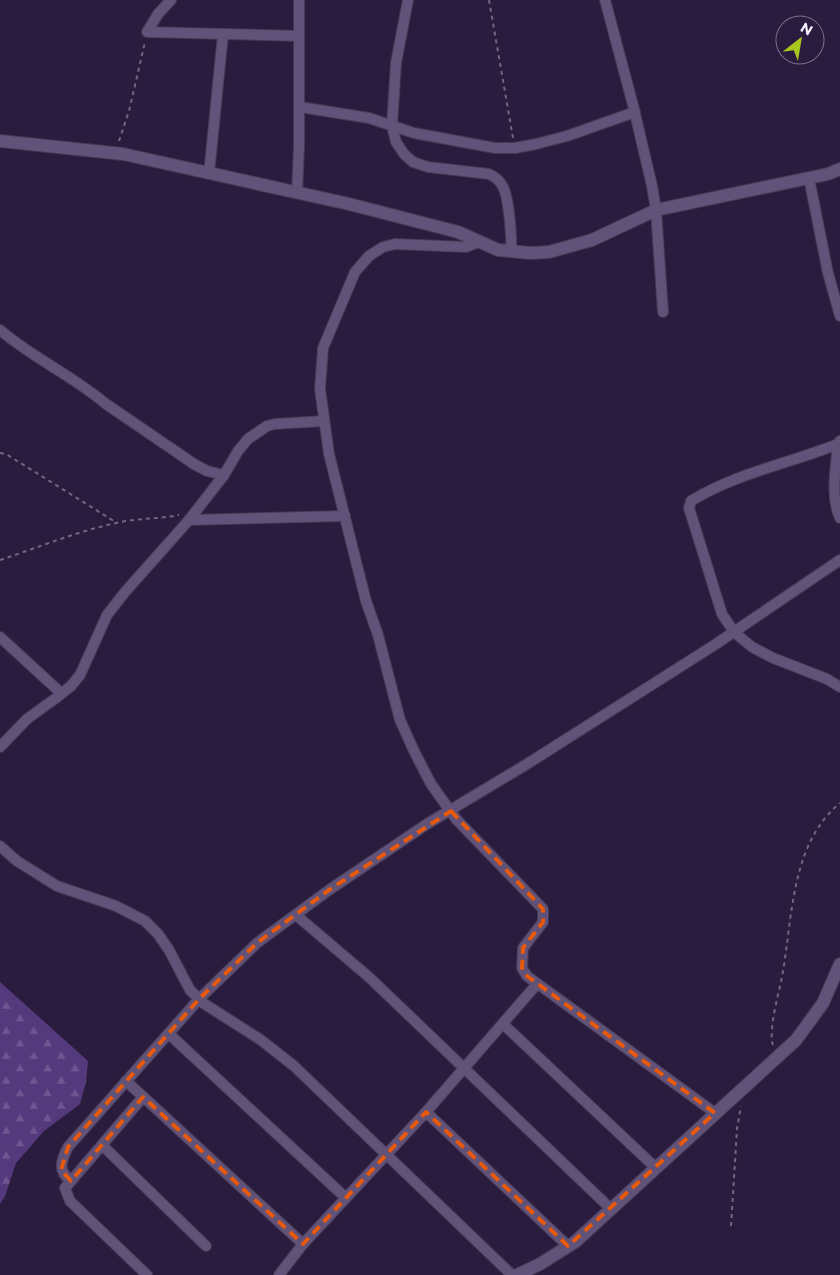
<svg xmlns="http://www.w3.org/2000/svg" width="840" height="1275" viewBox="0 0 840 1275" font-family="Montserrat,sans-serif">
  <style>
    .forest { fill: url(#forest-firs) }
    .lines { fill: none; stroke-linecap: round; stroke-linejoin: round }
    .minor-casing { stroke: #453954; stroke-width: 12 }
    .tertiary-casing { stroke: #453954; stroke-width: 14 }
    .path { stroke: #726782; stroke-width: 2; stroke-dasharray: 4 4; stroke-linecap: butt }
    .minor { stroke: #605278; stroke-width: 10 }
    .tertiary { stroke: #605278; stroke-width: 12 }
    .marked { fill: none; stroke: #e8590c; stroke-width: 4; stroke-dasharray: 10 6; stroke-linejoin: round }
  </style>
  <defs>
    <pattern id="forest-firs" width="22" height="20" patternUnits="userSpaceOnUse" patternTransform="scale(1.25)"><rect width="22" height="20" fill="#55397d"/><path d="M5 1l3.5 6h-7zM16 11l3.5 6h-7z" fill="#6e5690"/></pattern>
  </defs>
  <rect width="100%" height="100%" fill="#2a1c3e"/>
  <polygon class="forest" points="0,982 88,1061 86,1082 80,1104 44,1131 16,1163 5,1196 0,1204"/>
  <g class="lines">
    <defs>
      <g id="minor">
        <polyline points="171,0 158,14 147,32 299,36"/>
        <path d="M408,0L396,63L392,126L396,142L404,154L413,162L428,167L489,174C496,177 500,181 503,187C509,198 512,239 511,252"/>
        <polyline points="605,0 633,105 652,186 656,210 663,312"/>
        <polyline points="300,107 369,118 414,133 495,148 515,148 536,144 567,136 635,112"/>
        <polyline points="209,174 223,34"/>
        <polyline points="809,178 828,273 840,316"/>
        <polyline points="297,193 299,147 299,0"/>
        <polyline points="479,242 466,247 395,244 383,247 369,256 355,272 323,348 320,389 329,454 366,601 378,635 400,720 414,751 431,784 456,819 543,909 543,922 523,948 522,968 527,976 715,1113"/>
        <path d="M0,330C33,358 73,376 106,404L194,464L207,471L224,475"/>
        <path d="M840,441L838,444C836,467 830,496 840,518"/>
        <path d="M838,444C790,463 734,474 691,501L689,508L722,614L734,632L752,647L773,658L827,679L840,687"/>
        <polyline points="189,520 345,516"/>
        <polyline points="0,637 61,693"/>
        <polyline points="0,747 27,719 56,698 71,686 80,675 107,615 125,592 189,520 224,475 238,451 248,439 267,426 275,424 324,421"/>
        <polyline points="0,846 17,861 57,886 116,906 145,921 158,934 169,950 190,990 203,1003 261,1040 294,1066 512,1275"/>
        <polyline points="296,915 370,978 611,1209"/>
        <polyline points="503,1024 656,1168"/>
        <polyline points="169,1034 346,1198"/>
        <polyline points="126,1081 303,1244"/>
        <polyline points="143,1097 65,1188 70,1201 147,1275"/>
        <polyline points="426,1112 568,1246"/>
        <polyline points="102,1145 206,1246"/>
        <path d="M71,1181C57,1171 61,1161 68,1147L199,999L257,943L329,890L427,824L527,764L716,644L840,560"/>
        <polyline points="279,1275 303,1244 426,1112 537,984"/>
      </g>
      <g id="tertiary">
        <polyline points="0,141 123,154 349,204 458,232 498,250 531,253 549,252 592,240 656,210 828,174 840,169"/>
        <polyline points="517,1275 540,1264 575,1242 796,1040 823,1003 840,964"/>
      </g>
    </defs>
    <use href="#minor" class="minor-casing"/>
    <use href="#tertiary" class="tertiary-casing"/>
    <g class="path">
      <polyline points="489,0 513,138"/>
      <polyline points="119,141 129,111 145,42"/>
      <polyline points="0,453 6,454 117,523"/>
      <path d="M0,560C40,547 80,530 121,522C140,518 160,519 179,515"/>
      <path d="M773,1045C768,1031 779,992 782,977C793,917 790,845 840,803"/>
      <polyline points="731,1226 737,1129 741,1106"/>
    </g>
    <use href="#minor" class="minor"/>
    <use href="#tertiary" class="tertiary"/>
  </g>
  <path class="marked" d="M451,811L543,909V922L523,948L522,968L527,976L715,1113L568,1246L426,1112L303,1244L143,1097L71,1181L61,1170L68,1147L199,999L257,943L329,890Z"/>
  <g transform="translate(800 40) rotate(31)"><circle r="24" fill="#2a1c3e" stroke="#7b718b"/>
  <path d="M0-4L9 19L0 12L-9 19Z" fill="#a8c71d"/>
  <text y="-8" font-size="14" font-weight="bold" text-anchor="middle" fill="#f5f1fe">N</text>
  </g>
</svg>
